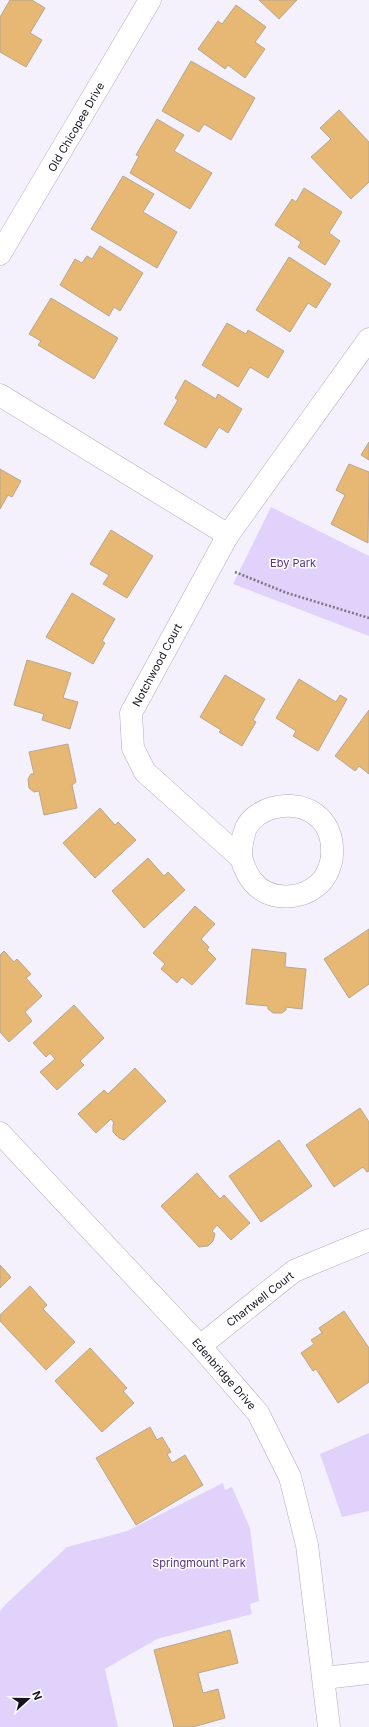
<svg xmlns="http://www.w3.org/2000/svg" width="369" height="1727" viewBox="0 0 369 1727" font-family="Inter,sans-serif">
  <style>
    .green { fill: #e1d2fc }
    .building { fill: #e6b874; stroke: #b7a68f }
    .lines { fill: none; stroke-linecap: round; stroke-linejoin: round }
    .minor-casing { stroke: #b2aac4; stroke-width: 23 }
    .tertiary-casing { stroke: #b2aac4; stroke-width: 23 }
    .path { stroke: #7b7781; stroke-width: 2.5; stroke-dasharray: 2 2; stroke-linecap: butt }
    .minor { stroke: #fff; stroke-width: 22 }
    .tertiary { stroke: #fff; stroke-width: 22 }
    .labels { text-anchor: middle; stroke-width: 3; stroke-linejoin: round; paint-order: stroke }
    .street-label { font-size: 11px; fill: #16131c; stroke: #fff }
    .park-label { font-size: 11px; fill: #563384; stroke: #fff }
  </style>
  <rect width="100%" height="100%" fill="#f5f1fc"/>
  <g class="green">
    <polygon points="271,507 369,556 369,636 233,584"/>
    <polygon points="369,1433 369,1511 342,1517 320,1454"/>
    <polygon points="223,1483 225,1490 232,1487 250,1528 259,1601 250,1604 252,1614 157,1639 105,1669 118,1727 0,1727 0,1611 6,1604 67,1547 127,1531"/>
  </g>
  <g class="building">
    <polygon points="10,0 32,0 45,8 30,33 42,40 26,67 0,52 0,17"/>
    <polygon points="259,0 297,0 279,19"/>
    <polygon points="236,5 266,27 255,42 265,49 245,78 228,65 225,69 198,49 218,21 222,24"/>
    <polygon points="191,61 255,98 231,140 204,124 199,132 162,111"/>
    <polygon points="339,110 369,142 369,182 351,199 311,157 331,139 320,128"/>
    <polygon points="157,119 184,135 174,151 212,173 190,209 130,173 139,156 136,155"/>
    <polygon points="123,176 154,194 143,212 177,232 157,268 91,229"/>
    <polygon points="304,188 342,212 329,233 340,241 325,265 298,247 301,242 275,225 292,199 296,202"/>
    <polygon points="100,246 143,273 120,311 114,307 109,316 60,285 75,259 82,263 87,256 92,259"/>
    <polygon points="289,257 331,284 316,308 308,303 290,332 256,310"/>
    <polygon points="51,298 118,338 94,379 38,345 41,341 29,334"/>
    <polygon points="227,323 246,334 248,330 284,351 268,378 250,367 238,387 202,365"/>
    <polygon points="185,380 216,399 218,394 242,409 228,433 219,427 206,448 164,424 178,400 175,398"/>
    <polygon points="369,442 369,460 361,455"/>
    <polygon points="349,464 369,472 368,543 331,524 345,495 336,490"/>
    <polygon points="0,469 21,481 12,497 8,495 0,509"/>
    <polygon points="111,530 153,556 127,598 103,584 109,575 90,564"/>
    <polygon points="72,593 115,619 102,641 105,643 93,664 46,637"/>
    <polygon points="27,660 71,673 63,698 78,702 70,729 42,720 44,714 14,705"/>
    <polygon points="225,675 265,699 253,720 256,722 242,746 219,732 221,730 200,717"/>
    <polygon points="299,679 336,702 340,695 347,699 318,751 293,736 296,731 276,718"/>
    <polygon points="369,710 369,774 359,766 355,771 335,756"/>
    <polygon points="68,744 76,782 72,785 77,808 44,815 39,791 34,792 29,788 28,779 31,774 34,774 29,752"/>
    <polygon points="100,808 115,825 118,822 136,840 95,878 63,843"/>
    <polygon points="148,858 164,876 168,872 185,890 144,928 112,891"/>
    <polygon points="195,906 215,924 201,939 209,947 207,950 216,959 192,985 182,977 177,983 161,969 165,964 153,953"/>
    <polygon points="369,929 369,984 349,998 324,959"/>
    <polygon points="252,949 286,953 285,967 306,969 302,1009 286,1007 286,1010 282,1013 273,1013 268,1009 268,1006 246,1004"/>
    <polygon points="4,951 14,962 17,959 31,974 26,978 42,996 25,1012 32,1021 9,1042 0,1032 0,955"/>
    <polygon points="74,1005 104,1038 80,1061 84,1065 57,1090 40,1072 55,1059 50,1053 46,1057 33,1043"/>
    <polygon points="135,1068 166,1101 124,1140 119,1138 113,1132 113,1124 114,1123 111,1119 96,1133 78,1114 104,1090 108,1094"/>
    <polygon points="360,1108 369,1122 369,1171 367,1172 363,1167 334,1187 306,1145"/>
    <polygon points="279,1140 312,1186 261,1222 229,1176"/>
    <polygon points="197,1173 220,1199 224,1195 250,1223 231,1240 217,1225 212,1231 215,1234 213,1241 208,1246 199,1247 161,1206"/>
    <polygon points="0,1265 11,1277 0,1288"/>
    <polygon points="30,1286 47,1305 43,1309 75,1342 46,1370 0,1321 0,1315"/>
    <polygon points="344,1311 369,1348 369,1382 338,1403 316,1369 313,1371 301,1353 314,1344 311,1340 322,1333 319,1328"/>
    <polygon points="90,1348 127,1388 123,1391 134,1403 102,1432 55,1381"/>
    <polygon points="150,1427 157,1440 162,1437 171,1452 167,1454 172,1463 185,1455 203,1485 136,1525 96,1458"/>
    <polygon points="230,1630 238,1663 198,1673 203,1693 218,1689 225,1718 193,1727 174,1727 154,1650"/>
  </g>
  <g class="lines">
    <defs>
      <g id="minor">
        <polyline points="0,395 228,535"/>
        <path d="M241,858C241,847 242,838 246,828C251,818 262,811 272,808C305,799 334,818 332,854C332,864 326,878 319,884C301,900 270,902 253,882C247,875 244,867 241,858L145,772L133,748L131,713L228,535L369,339"/>
        <polyline points="0,1133 200,1346 258,1413 290,1477 307,1545 329,1727"/>
        <polyline points="200,1346 294,1271 369,1240"/>
        <polyline points="324,1678 369,1673"/>
      </g>
      <polyline id="tertiary" points="0,254 150,0"/>
    </defs>
    <use href="#minor" class="minor-casing"/>
    <use href="#tertiary" class="tertiary-casing"/>
    <polyline class="path" points="235,572 287,593 369,618"/>
    <use href="#minor" class="minor"/>
    <use href="#tertiary" class="tertiary"/>
  </g>
  <g class="labels">
    <g class="street-label">
      <text transform="translate(76 127) rotate(-60)" y="4">Old Chicopee Drive</text>
      <text transform="translate(157 665) rotate(-62)" y="4">Notchwood Court</text>
      <text transform="translate(260 1299) rotate(-38)" y="4">Chartwell Court</text>
      <text transform="translate(224 1374) rotate(49)" y="4">Edenbridge Drive</text>
    </g>
    <g class="park-label">
      <text x="293" y="567">Eby Park</text>
      <text x="199" y="1567">Springmount Park</text>
    </g>
  </g>
  <g transform="translate(28 1699) rotate(69)" stroke="#ffffff" stroke-width="3" paint-order="stroke">
  <path d="M0-3L7 15L0 10L-7 15Z" fill="#16131c"/>
  <text y="-6" font-size="11" font-weight="bold" text-anchor="middle" fill="#16131c">N</text>
  </g>
</svg>
